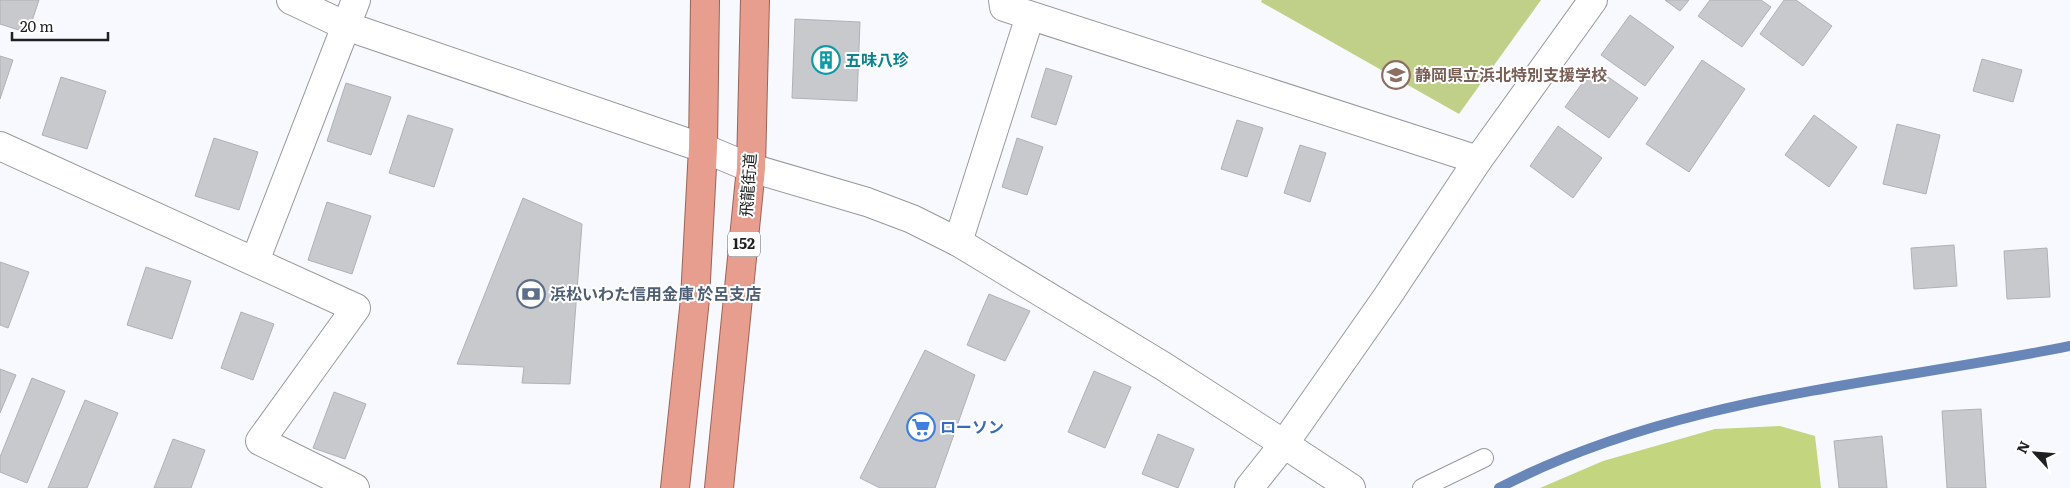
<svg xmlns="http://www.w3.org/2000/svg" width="2070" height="488" viewBox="0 0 2070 488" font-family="Literata,'Noto Sans JP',serif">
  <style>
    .green { fill: #c0d089 }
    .forest { fill: #c3d57f }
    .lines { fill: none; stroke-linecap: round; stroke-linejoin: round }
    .stream { stroke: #6886b7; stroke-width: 10 }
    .building { fill: #c7c9cd; stroke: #afb1b5 }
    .service-casing { stroke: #97999d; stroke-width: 20 }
    .minor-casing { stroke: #97999d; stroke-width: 30 }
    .tertiary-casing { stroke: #97999d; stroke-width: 30 }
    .trunk-casing { stroke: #9d6256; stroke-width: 30 }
    .service { stroke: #fff; stroke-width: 18 }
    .minor { stroke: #fff; stroke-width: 28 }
    .tertiary { stroke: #fff; stroke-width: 28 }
    .trunk { stroke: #e79e8f; stroke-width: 28 }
    .labels { text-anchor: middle; stroke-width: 4; stroke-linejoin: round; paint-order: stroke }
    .shield { fill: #fff; stroke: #626364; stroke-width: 1 }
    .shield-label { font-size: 15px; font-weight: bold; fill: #1f2021 }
    .culture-label { font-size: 16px; font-weight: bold; fill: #0d838f; stroke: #fff; text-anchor: start }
    .education-label { font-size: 16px; font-weight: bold; fill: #785e54; stroke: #fff; text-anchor: start }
    .street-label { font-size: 16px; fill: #1f2021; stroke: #fff }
    .service-label { font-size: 16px; font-weight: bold; fill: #4e5e75; stroke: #fff; text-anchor: start }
    .shop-label { font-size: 16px; font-weight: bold; fill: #366cbe; stroke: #fff; text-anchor: start }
  </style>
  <rect width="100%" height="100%" fill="#f8f9fe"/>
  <polygon class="green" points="1262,0 1541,0 1459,114 1261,2"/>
  <polygon class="forest" points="1780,426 1815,436 1821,488 1540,488 1603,461 1715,429"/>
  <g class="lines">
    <path class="stream" d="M1499,488C1676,396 1878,385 2070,346"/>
  </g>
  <g class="building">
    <polygon points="0,0 39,0 28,33 0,24"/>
    <polygon points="1665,0 1689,0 1680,11"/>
    <polygon points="1710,0 1761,0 1771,7 1742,47 1698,16"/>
    <polygon points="1784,0 1796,0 1832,26 1803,66 1760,34"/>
    <polygon points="1630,15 1674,47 1645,86 1601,55"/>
    <polygon points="795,19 860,22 857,101 792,98"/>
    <polygon points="0,56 13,60 0,99"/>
    <polygon points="1982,59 2022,70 2013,102 1973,91"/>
    <polygon points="1702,60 1745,89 1689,172 1646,144"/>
    <polygon points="1594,67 1638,98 1609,138 1565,107"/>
    <polygon points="1046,68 1072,76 1056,125 1031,117"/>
    <polygon points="61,77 106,91 87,149 42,135"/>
    <polygon points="346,83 391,97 371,155 327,141"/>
    <polygon points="408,115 453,129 434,187 389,173"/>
    <polygon points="1814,115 1857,147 1829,187 1785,155"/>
    <polygon points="1237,120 1263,128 1247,177 1221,169"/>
    <polygon points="1897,124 1940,135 1926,194 1883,184"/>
    <polygon points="1558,126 1602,158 1573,198 1530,166"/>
    <polygon points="214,138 258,152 239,210 195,196"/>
    <polygon points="1017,138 1043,147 1027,195 1002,187"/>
    <polygon points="1300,145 1326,153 1310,202 1284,193"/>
    <polygon points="523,198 582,224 570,384 522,383 524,367 457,364"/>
    <polygon points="327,202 371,216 352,274 308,260"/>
    <polygon points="1954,245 1957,286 1914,289 1911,248"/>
    <polygon points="2047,248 2050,297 2007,299 2004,251"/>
    <polygon points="0,262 29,272 8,328 0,325"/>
    <polygon points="146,267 191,281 172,339 127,325"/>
    <polygon points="989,294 1030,311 1005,361 967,345"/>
    <polygon points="241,312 274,324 253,380 221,368"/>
    <polygon points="925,350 975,375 935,488 880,488 860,478"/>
    <polygon points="0,369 16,375 0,413"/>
    <polygon points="1094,371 1131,387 1105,448 1068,432"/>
    <polygon points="32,378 65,391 27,483 0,472 0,457"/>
    <polygon points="334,392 366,404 345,459 313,448"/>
    <polygon points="85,400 118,413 87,488 48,488"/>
    <polygon points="1981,409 1986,488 1947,488 1942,411"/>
    <polygon points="1158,434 1194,449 1178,488 1142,474"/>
    <polygon points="1882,436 1887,488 1839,488 1834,441"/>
    <polygon points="173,439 205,450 191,488 154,488"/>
  </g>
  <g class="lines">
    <defs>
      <polyline id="service" points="1422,488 1484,458"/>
      <g id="minor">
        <polyline points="291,0 346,26 703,148 751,168 867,202 912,219 958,242 1163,366 1284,444 1249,488"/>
        <polyline points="1003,0 1004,7 1478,160"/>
        <polyline points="0,146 356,308 260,441 355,488"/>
        <polyline points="958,242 1030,16"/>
        <polyline points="255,261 356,0"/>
      </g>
      <polyline id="tertiary" points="1351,488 1284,444 1387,297 1478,160 1593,0"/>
      <g id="trunk">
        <polyline points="675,488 695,299 703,148 705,0"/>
        <polyline points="719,488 751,168 755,0"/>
      </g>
    </defs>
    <use href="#service" class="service-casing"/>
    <use href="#minor" class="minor-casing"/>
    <use href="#tertiary" class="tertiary-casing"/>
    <use href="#trunk" class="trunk-casing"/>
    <use href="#service" class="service"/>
    <use href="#minor" class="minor"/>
    <use href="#tertiary" class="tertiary"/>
    <use href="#trunk" class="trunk"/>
  </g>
  <defs>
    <symbol id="building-ring" viewBox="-11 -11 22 22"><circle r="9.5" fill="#fff" stroke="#0f9aa8" stroke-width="1.5"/><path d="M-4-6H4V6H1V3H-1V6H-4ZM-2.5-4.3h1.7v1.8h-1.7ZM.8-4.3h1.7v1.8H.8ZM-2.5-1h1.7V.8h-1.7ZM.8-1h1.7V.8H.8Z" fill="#0f9aa8"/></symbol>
    <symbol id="school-ring" viewBox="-11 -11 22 22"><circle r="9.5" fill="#fff" stroke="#8d6e63" stroke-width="1.5"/><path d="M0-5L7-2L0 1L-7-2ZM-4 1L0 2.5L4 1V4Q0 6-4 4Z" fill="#8d6e63"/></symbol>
    <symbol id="bank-ring" viewBox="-11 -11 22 22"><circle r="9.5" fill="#fff" stroke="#5c6f8a" stroke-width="1.5"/><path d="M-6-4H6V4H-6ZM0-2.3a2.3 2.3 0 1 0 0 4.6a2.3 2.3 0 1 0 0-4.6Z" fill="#5c6f8a"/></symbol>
    <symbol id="supermarket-ring" viewBox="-11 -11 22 22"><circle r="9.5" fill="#fff" stroke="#3f7fe0" stroke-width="1.5"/><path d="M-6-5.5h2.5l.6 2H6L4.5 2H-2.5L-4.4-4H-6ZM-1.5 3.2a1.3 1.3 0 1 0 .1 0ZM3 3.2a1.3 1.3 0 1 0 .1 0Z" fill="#3f7fe0"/></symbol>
  </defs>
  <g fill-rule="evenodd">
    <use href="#building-ring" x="810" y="44" width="32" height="32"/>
    <use href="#school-ring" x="1380" y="59" width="32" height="32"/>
    <use href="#bank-ring" x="515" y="278" width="32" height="32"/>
    <use href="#supermarket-ring" x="905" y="411" width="32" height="32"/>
  </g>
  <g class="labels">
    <rect class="shield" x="728" y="231.5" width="32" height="25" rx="4"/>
    <g class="shield-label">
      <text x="744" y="249">152</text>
    </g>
    <g class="culture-label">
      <text x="845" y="66">五味八珍</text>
    </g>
    <g class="education-label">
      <text x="1415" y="81">静岡県立浜北特別支援学校</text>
    </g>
    <g class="street-label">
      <text transform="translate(748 185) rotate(-86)" y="6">飛龍街道</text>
    </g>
    <g class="service-label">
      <text x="550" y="300">浜松いわた信用金庫 於呂支店</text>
    </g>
    <g class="shop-label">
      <text x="940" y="433">ローソン</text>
    </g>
  </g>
  <g transform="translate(2035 453) rotate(296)" stroke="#ffffff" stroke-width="4" paint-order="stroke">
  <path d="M0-4L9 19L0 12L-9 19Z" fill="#1f2021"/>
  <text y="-8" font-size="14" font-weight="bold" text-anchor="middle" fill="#1f2021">N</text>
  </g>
  <path d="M12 32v8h96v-8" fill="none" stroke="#1f2021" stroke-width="2.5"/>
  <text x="20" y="32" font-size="15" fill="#1f2021" stroke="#ffffff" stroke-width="4" paint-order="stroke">20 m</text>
</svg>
